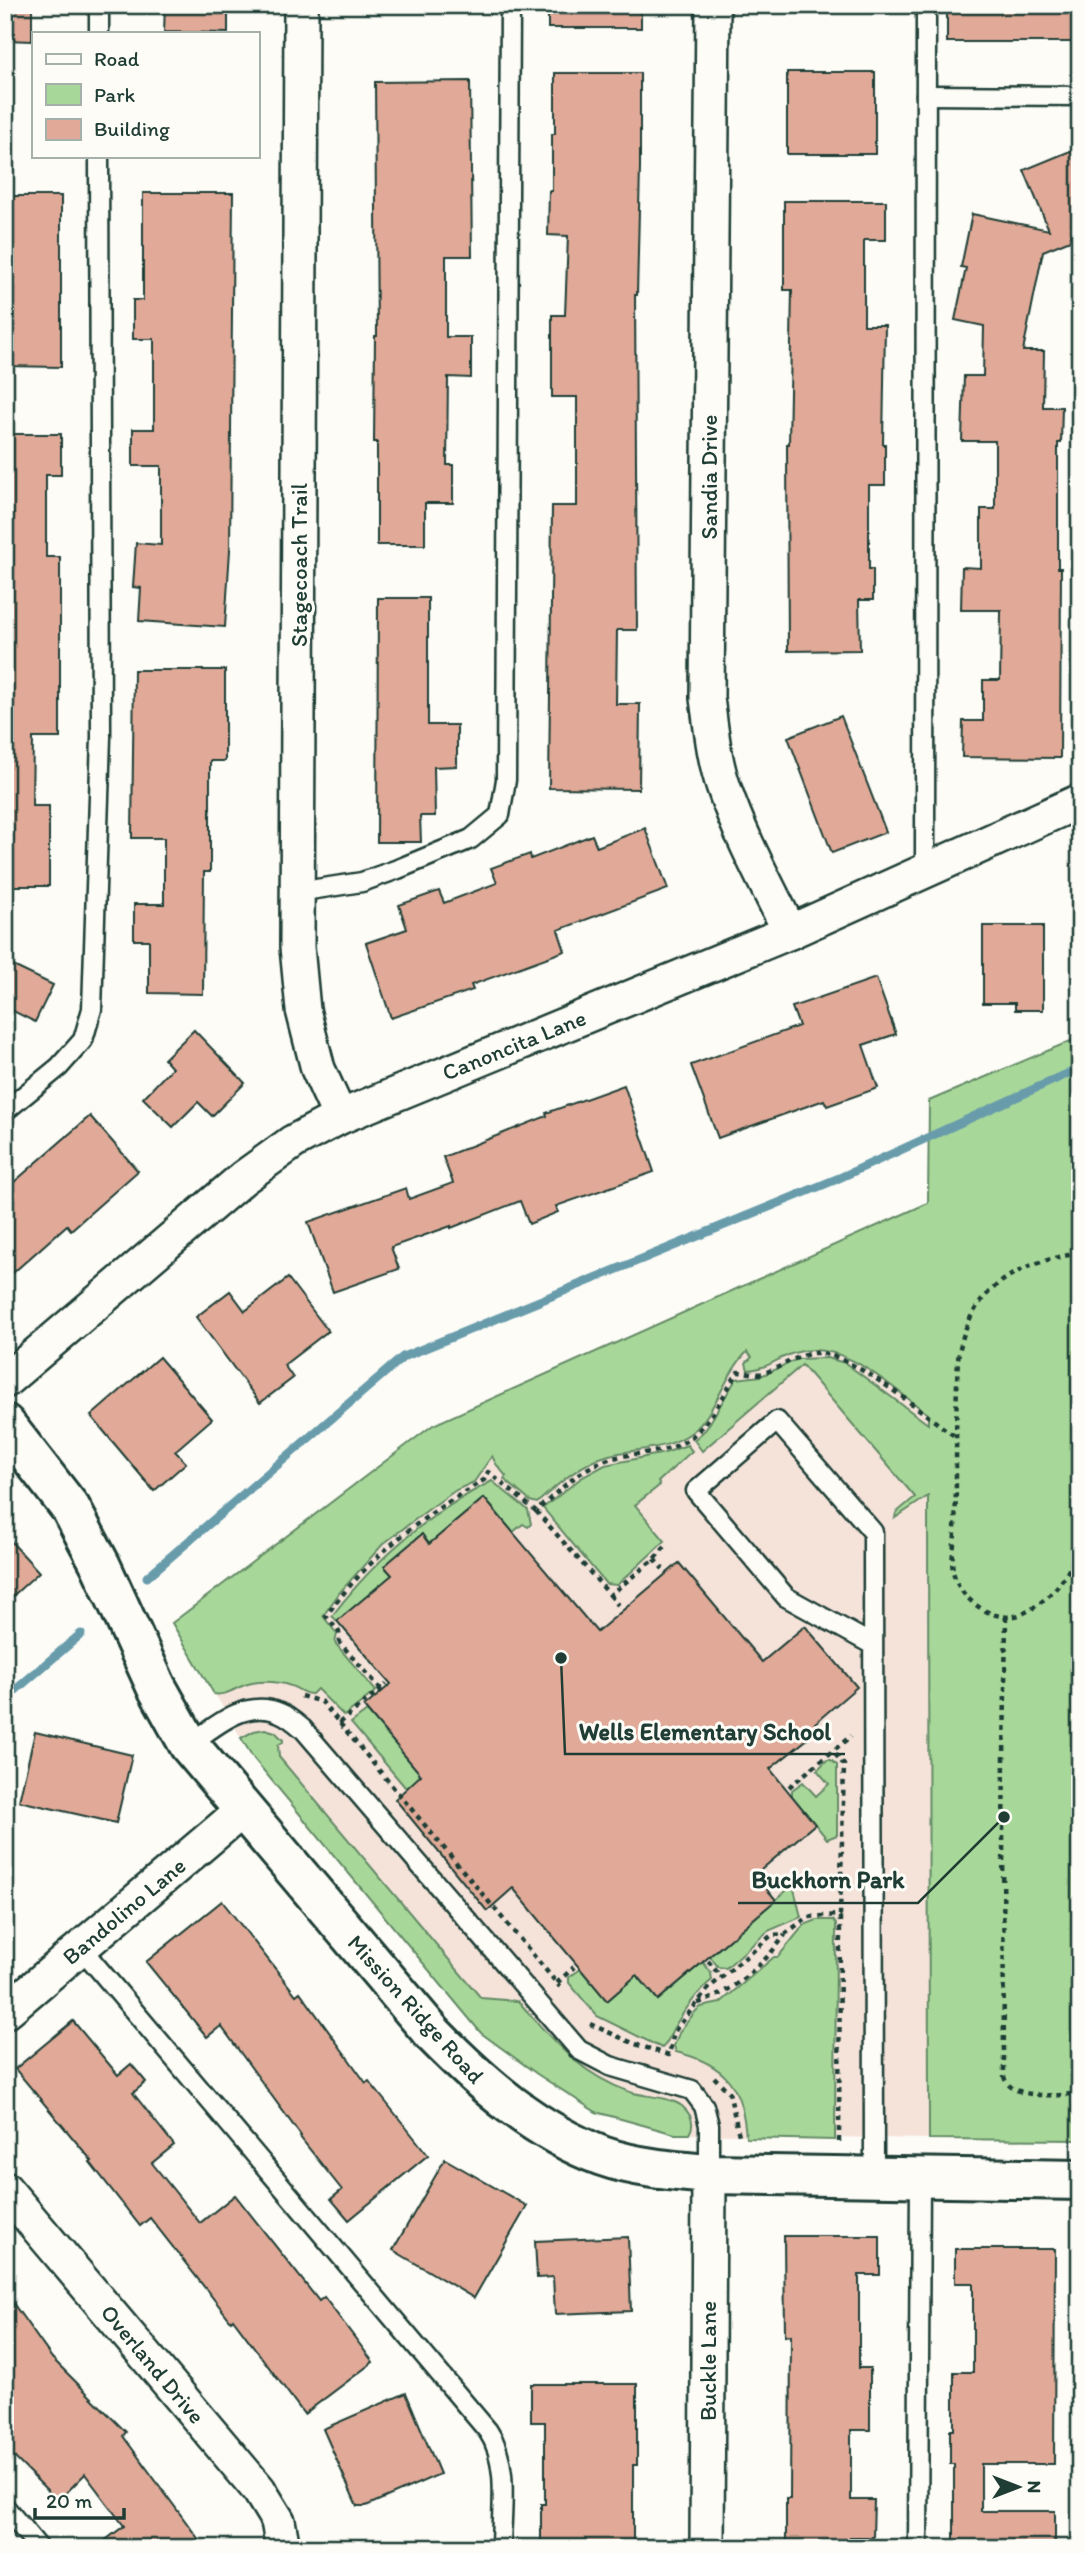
<svg xmlns="http://www.w3.org/2000/svg" width="1085" height="2553" viewBox="0 0 1085 2553" font-family="Itim,sans-serif">
  <style>
    .built { fill: #f5e3da }
    .green { fill: #a8d899; stroke: #648a66; stroke-width: 2 }
    .lines { fill: none; stroke-linecap: round; stroke-linejoin: round }
    .stream { stroke: #689cab; stroke-width: 9 }
    .building { fill: #e1aa98; stroke: #1f3d34; stroke-width: 2 }
    .lane-casing { stroke: #1f3d34; stroke-width: 23 }
    .street-casing { stroke: #1f3d34; stroke-width: 38 }
    .secondary-casing { stroke: #1f3d34; stroke-width: 44 }
    .path { stroke: #1f3d34; stroke-width: 4.5; stroke-dasharray: 5 5; stroke-linecap: butt }
    .lane { stroke: #fdfcf7; stroke-width: 18 }
    .street { stroke: #fdfcf7; stroke-width: 33 }
    .secondary { stroke: #fdfcf7; stroke-width: 38 }
    .labels { text-anchor: middle; stroke-width: 6; stroke-linejoin: round; paint-order: stroke }
    .street-label { font-size: 23px; fill: #1f3d34; stroke: #fdfcf7 }
    .leader { fill: none; stroke: #1f3d34; stroke-width: 2.5 }
    .callout-dot { fill: #1f3d34; stroke: #fdfcf7; stroke-width: 2.5 }
    .callout-label { font-size: 24px; text-anchor: middle; font-weight: bold; fill: #1f3d34; stroke: #fdfcf7; stroke-width: 6; stroke-linejoin: round; paint-order: stroke }
  </style>
  <rect width="100%" height="100%" fill="#fdfcf7"/>
  <filter id="ink" filterUnits="userSpaceOnUse"><feTurbulence type="fractalNoise" baseFrequency=".0143" numOctaves="2"/><feDisplacementMap in="SourceGraphic" scale="14" xChannelSelector="R" yChannelSelector="G"/><feConvolveMatrix kernelMatrix="1 2 1 2 8 2 1 2 1" color-interpolation-filters="sRGB"/></filter>
  <g filter="url(#ink)">
    <polygon class="built" points="928,1203 929,2139 684,2134 596,2112 481,2033 254,1759 172,1623 433,1425"/>
    <g class="green">
      <path d="M1080,1037V2140L929,2139L928,1496L895,1518L896,1513L915,1497L802,1365L702,1451L694,1440L706,1429L736,1379L761,1376L797,1359L827,1358L845,1363L928,1424V1414C891,1387 842,1337 794,1353C777,1358 767,1369 748,1370L746,1363L752,1357L747,1352C725,1374 714,1416 692,1432C667,1451 637,1448 609,1455C582,1462 557,1485 537,1503L530,1501L504,1479L506,1476L496,1464L492,1456L474,1482L456,1490L429,1509L383,1544L340,1592L323,1616L337,1634L335,1643L376,1691L344,1716L317,1689L312,1694C303,1694 300,1689 291,1686C279,1682 264,1681 252,1683C239,1685 226,1697 214,1694L172,1623L433,1425L928,1203L929,1101Z"/>
      <polygon points="687,1445 692,1451 658,1482 660,1485 635,1505 665,1541 617,1585 606,1584 543,1508 581,1478 605,1465 665,1453"/>
      <path d="M492,1481L528,1510L531,1524L528,1527L523,1524L513,1532L484,1498L429,1544L421,1535L384,1566L392,1575L337,1621L332,1616C376,1558 427,1514 492,1481Z"/>
      <polygon points="367,1711 425,1776 411,1788 405,1787 351,1723"/>
      <path d="M265,1729L275,1732L283,1740V1742L278,1745L279,1757L481,1998L518,2001C553,2040 577,2073 630,2092C646,2097 668,2096 682,2106C691,2114 696,2123 689,2134H675L596,2112L537,2074L481,2033L254,1759L241,1738L254,1731Z"/>
      <polygon points="827,1760 831,1760 837,1765 837,1835 827,1839 792,1796 792,1790 803,1782 816,1796 829,1784 817,1770"/>
      <polygon points="793,1885 801,1917 768,1931 726,1968 718,1967 710,1956"/>
      <path d="M817,1920H833L836,1924L835,2140L746,2138C743,2088 727,2064 676,2052L674,2046L680,2031L696,2011L701,2007L720,2003L774,1957H778L804,1925Z"/>
      <path d="M703,1962L711,1973L712,1980C696,1993 684,2011 673,2029C669,2036 669,2042 662,2048L597,2016L569,1983V1977L581,1969L608,2000L637,1975L658,2000Z"/>
    </g>
    <g class="lines">
      <g class="stream">
        <polyline points="147,1577 403,1357 837,1179 1080,1068"/>
        <polyline points="5,1699 81,1634"/>
      </g>
    </g>
    <g class="building">
      <polygon points="5,5 32,5 32,41 5,40"/>
      <polygon points="165,5 228,5 228,33 164,32"/>
      <rect x="548" y="5" width="93" height="23"/>
      <rect x="947" y="5" width="133" height="37"/>
      <rect x="787" y="72" width="88" height="82"/>
      <polygon points="555,73 640,73 640,167 637,295 635,295 637,630 617,630 616,704 640,704 639,789 549,788 552,506 577,506 577,397 552,397 552,315 565,315 568,236 548,235 549,191 552,191 552,134 555,134"/>
      <polygon points="470,81 472,256 446,256 446,337 471,337 471,378 448,377 447,465 453,465 453,503 425,503 425,545 377,545 377,442 374,442 375,336 377,336 375,82"/>
      <polygon points="1080,147 1080,236 1043,251 1023,351 1044,351 1043,407 1062,407 1061,443 1058,443 1058,568 1061,568 1060,758 962,757 963,721 983,721 983,680 1000,680 1001,610 961,610 962,567 981,568 981,509 995,509 995,441 962,441 964,376 983,376 984,326 955,320 966,268 961,267 972,214 1049,230 1024,170"/>
      <polygon points="143,193 233,193 230,550 225,627 139,621 141,588 133,587 136,543 161,545 161,466 133,466 133,429 154,429 154,339 133,339 133,300 143,300"/>
      <polygon points="5,196 61,196 61,367 5,366"/>
      <polygon points="784,201 886,201 886,240 864,240 864,325 885,325 883,444 885,444 885,485 869,485 869,569 873,569 873,600 859,600 860,650 788,651 787,444 789,444 792,290 784,290"/>
      <polygon points="5,434 61,434 61,475 46,475 46,557 60,557 60,738 33,738 32,806 49,806 49,886 5,886"/>
      <polygon points="378,598 428,598 428,725 457,725 457,766 434,767 435,816 420,816 421,842 377,842"/>
      <polygon points="134,670 225,670 225,761 210,761 210,872 204,872 203,994 149,993 149,940 134,940 134,904 164,904 164,838 132,838"/>
      <polygon points="841,716 886,832 832,853 788,737"/>
      <polygon points="645,828 668,889 558,930 565,951 471,985 473,990 391,1018 366,943 407,929 399,905 439,891 444,903 497,883 491,868 530,854 531,859 592,835 597,847"/>
      <polygon points="983,926 1043,926 1043,1010 1015,1010 1015,1003 983,1003"/>
      <polygon points="5,962 53,985 35,1022 5,1007"/>
      <polygon points="876,978 896,1034 863,1045 878,1088 827,1106 824,1100 718,1138 691,1065 799,1026 792,1007"/>
      <polygon points="194,1030 245,1083 212,1116 198,1102 173,1127 143,1098 172,1068 164,1059"/>
      <polygon points="624,1085 654,1172 556,1206 558,1212 529,1224 520,1201 451,1228 451,1226 391,1247 399,1269 333,1292 308,1222 406,1188 409,1199 453,1183 443,1157 547,1116 546,1113"/>
      <polygon points="90,1116 138,1171 71,1230 67,1225 5,1280 5,1190"/>
      <polygon points="288,1278 328,1331 284,1365 293,1378 260,1403 196,1317 230,1291 245,1311"/>
      <polygon points="159,1357 212,1419 175,1451 186,1463 154,1491 91,1416"/>
      <polygon points="484,1498 597,1632 679,1563 762,1662 805,1626 857,1687 815,1723 820,1729 770,1769 815,1824 755,1875 776,1900 658,2000 637,1975 607,2001 513,1888 487,1911 395,1799 421,1775 364,1707 391,1684 337,1621 392,1575 384,1566 422,1534 429,1544"/>
      <polygon points="5,1535 39,1572 5,1603"/>
      <polygon points="35,1732 132,1755 116,1823 19,1801"/>
      <polygon points="222,1901 296,1995 300,1992 366,2083 369,2081 428,2155 349,2220 331,2199 342,2190 300,2137 301,2136 221,2026 207,2037 146,1962"/>
      <polygon points="73,2021 118,2075 131,2064 146,2082 133,2093 174,2145 152,2163 200,2223 235,2195 319,2301 324,2297 373,2362 304,2414 233,2319 231,2321 150,2218 140,2226 90,2162 92,2161 15,2069"/>
      <polygon points="445,2159 527,2206 474,2298 393,2250"/>
      <polygon points="784,2236 880,2236 880,2275 859,2275 859,2368 870,2368 870,2430 851,2430 851,2500 874,2500 873,2537 850,2537 850,2548 786,2548 786,2499 790,2499 791,2335 785,2336"/>
      <polygon points="628,2237 631,2311 555,2314 553,2277 537,2278 535,2241"/>
      <polygon points="955,2249 1055,2249 1054,2464 981,2464 981,2511 1055,2511 1055,2545 1034,2545 1034,2548 954,2546 954,2464 950,2464 950,2430 954,2430 954,2372 973,2372 973,2283 955,2283"/>
      <polygon points="5,2292 52,2358 126,2432 123,2436 205,2548 95,2548 124,2526 85,2474 58,2501 5,2448"/>
      <polygon points="531,2384 637,2384 637,2465 633,2465 633,2548 541,2548 541,2504 545,2504 545,2422 531,2422"/>
      <polygon points="406,2393 440,2474 366,2506 357,2506 323,2429"/>
    </g>
    <g class="lines">
      <defs>
        <g id="lane">
          <polyline points="99,5 99,33"/>
          <polyline points="926,95 1080,96"/>
          <polyline points="925,871 926,5"/>
          <polyline points="297,892 362,882 398,869 471,839 500,815 506,780 510,5"/>
          <polyline points="5,1111 59,1067 83,1040 92,1009 101,737 99,156"/>
          <polyline points="873,1645 786,1597 696,1491 777,1421 873,1532 874,2178"/>
          <path d="M189,1745C215,1726 246,1698 280,1713C288,1716 296,1723 303,1729L579,2050L610,2066L692,2090L704,2106L709,2125V2174"/>
          <path d="M81,1948L488,2431C510,2463 501,2511 501,2548"/>
          <polyline points="5,2507 39,2548"/>
          <polyline points="918,2548 920,2178"/>
        </g>
        <g id="street">
          <polyline points="301,5 297,947 303,1010 318,1069 340,1117"/>
          <path d="M713,5L707,698C711,728 714,760 724,788C741,838 767,885 790,932"/>
          <polyline points="5,1381 243,1178 293,1142 340,1117 790,932 1080,801"/>
          <polyline points="5,2012 243,1810"/>
          <polyline points="5,2189 259,2490 278,2521 283,2548"/>
          <polyline points="707,2548 709,2174"/>
        </g>
        <path id="secondary" d="M5,1424L71,1509L100,1564L156,1686L189,1745L433,2034C483,2085 535,2131 602,2156C636,2168 673,2171 709,2174L1080,2180"/>
      </defs>
      <use href="#lane" class="lane-casing"/>
      <use href="#street" class="street-casing"/>
      <use href="#secondary" class="secondary-casing"/>
      <g class="path">
        <polyline points="1078,1253 1080,1480"/>
        <path d="M1080,1253C1015,1263 968,1290 958,1359C955,1416 957,1473 955,1531C955,1547 949,1563 955,1578C963,1601 994,1623 1019,1615C1038,1608 1057,1590 1067,1573C1077,1556 1078,1535 1080,1516"/>
        <polyline points="536,1511 610,1595 654,1559 666,1546"/>
        <polyline points="654,1559 663,1569"/>
        <polyline points="610,1595 618,1605"/>
        <path d="M1006,1616L1003,1831L1004,2076C1008,2100 1060,2096 1080,2093"/>
        <path d="M381,1689L340,1643L339,1632L326,1616C370,1555 420,1518 484,1480L488,1472L536,1511C557,1493 579,1469 606,1460C634,1451 665,1456 690,1438C711,1422 724,1394 738,1372C746,1372 757,1375 764,1373C782,1367 795,1356 814,1353C849,1350 926,1416 956,1437"/>
        <polyline points="301,1696 322,1702 560,1987"/>
        <polyline points="339,1723 387,1684"/>
        <polyline points="789,1787 851,1736"/>
        <polyline points="708,1961 721,1977"/>
        <polyline points="557,1983 574,1967"/>
        <path d="M698,2003C733,1993 764,1964 785,1935"/>
        <polyline points="590,2024 635,2044 669,2055 674,2032 709,1988 772,1935 785,1934 808,1917 840,1915 844,1765 833,1751"/>
        <polyline points="714,2077 729,2092 739,2135"/>
        <polyline points="839,2142 840,1915"/>
      </g>
      <use href="#lane" class="lane"/>
      <use href="#street" class="street"/>
      <use href="#secondary" class="secondary"/>
    </g>
  </g>
  <g class="labels">
    <g class="street-label">
      <text transform="translate(709 477) rotate(-90)" y="8">Sandia Drive</text>
      <text transform="translate(299 565) rotate(-90)" y="8">Stagecoach Trail</text>
      <text transform="translate(514 1045) rotate(-22)" y="8">Canoncita Lane</text>
      <text transform="translate(124 1911) rotate(-40)" y="8">Bandolino Lane</text>
      <text transform="translate(416 2009) rotate(48)" y="8">Mission Ridge Road</text>
      <text transform="translate(708 2361) rotate(-90)" y="8">Buckle Lane</text>
      <text transform="translate(153 2364) rotate(50)" y="8">Overland Drive</text>
    </g>
  </g>
  <path class="leader" d="M561 1658L565 1754H845M1004 1817L918 1903H738"/>
  <g class="callout-dot">
    <circle cx="561" cy="1658" r="7"/>
    <circle cx="1004" cy="1817" r="7"/>
  </g>
  <g class="callout-label">
    <text x="705" y="1740">Wells Elementary School</text>
    <text x="828" y="1888">Buckhorn Park</text>
  </g>
  <rect width="1085" height="2553" fill="none" stroke="#fdfcf7" stroke-width="28"/>
  <rect x="14" y="14" width="1057" height="2525" fill="none" stroke="#1f3d34" stroke-width="2.5" filter="url(#ink)"/>
  <rect x="32" y="32" width="228" height="126" fill="#fdfcf7" stroke="#a4b0a9" stroke-width="2"/>
  <rect x="46" y="54" width="35" height="10" fill="#fdfcf7" stroke="#a4b0a9" stroke-width="2"/>
  <text x="94" y="66" font-size="21" fill="#1f3d34">Road</text>
  <rect x="46" y="84" width="35" height="21" fill="#a8d899" stroke="#a4b0a9" stroke-width="2"/>
  <text x="94" y="102" font-size="21" fill="#1f3d34">Park</text>
  <rect x="46" y="119" width="35" height="21" fill="#e1aa98" stroke="#a4b0a9" stroke-width="2"/>
  <text x="94" y="136" font-size="21" fill="#1f3d34">Building</text>
  <g transform="translate(1018 2487) rotate(90)" stroke="#fdfcf7" stroke-width="5" paint-order="stroke">
  <path d="M0-5L12 26L0 18L-12 26Z" fill="#1f3d34"/>
  <text y="-10" font-size="19" font-weight="bold" text-anchor="middle" fill="#1f3d34">N</text>
  </g>
  <path d="M35 2508v10h89v-10" fill="none" stroke="#1f3d34" stroke-width="3.5"/>
  <text x="46" y="2508" font-size="21" fill="#1f3d34" stroke="#fdfcf7" stroke-width="5" paint-order="stroke">20 m</text>
</svg>
